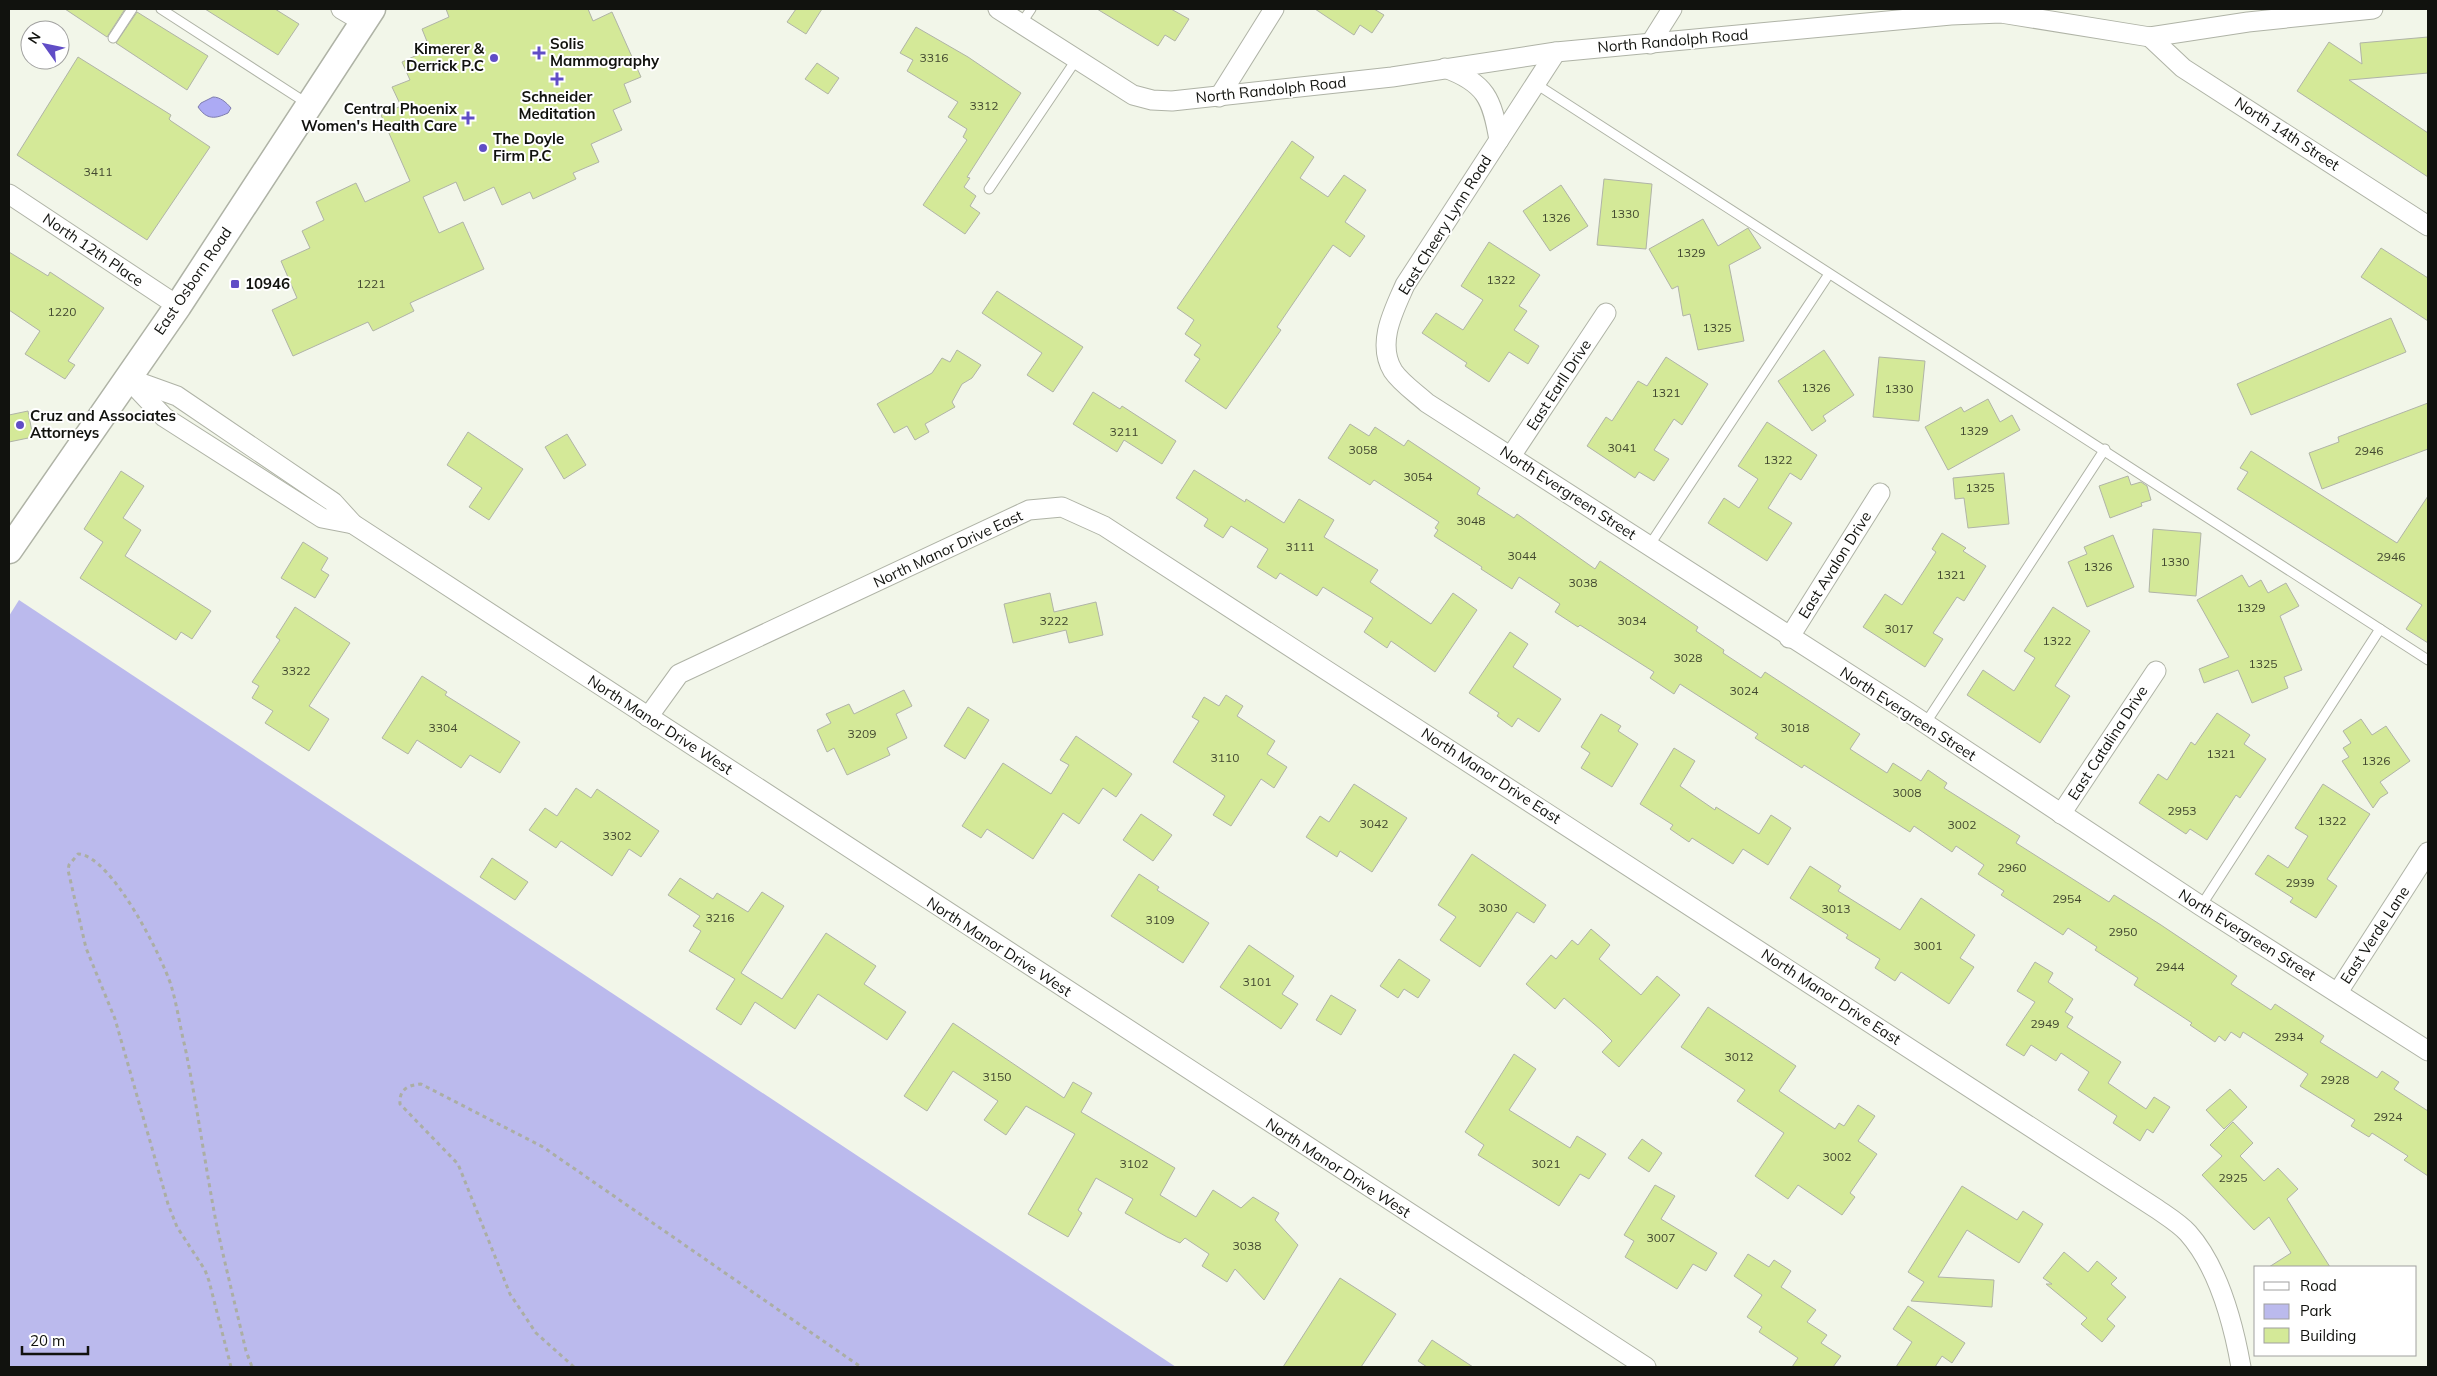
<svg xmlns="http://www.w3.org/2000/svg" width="2437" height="1376" viewBox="0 0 2437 1376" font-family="Mulish,sans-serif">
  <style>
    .green { fill: #bbbaed }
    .water { fill: #acaaf4; stroke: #7e7caf }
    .building { fill: #d4e998; stroke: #b0b4a7 }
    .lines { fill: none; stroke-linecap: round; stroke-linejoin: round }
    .lane-casing { stroke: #afb3a6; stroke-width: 11 }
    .street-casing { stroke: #afb3a6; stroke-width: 21 }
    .secondary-casing { stroke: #afb3a6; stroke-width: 29 }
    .path { stroke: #abaea4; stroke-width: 3; stroke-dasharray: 4 4; stroke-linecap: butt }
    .lane { stroke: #fff; stroke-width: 9 }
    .street { stroke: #fff; stroke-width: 19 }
    .secondary { stroke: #fff; stroke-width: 26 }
    .poi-dot { fill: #604dc6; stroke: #fff; stroke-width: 2 }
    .labels { text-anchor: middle; stroke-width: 4; stroke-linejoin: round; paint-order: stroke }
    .number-label { font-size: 12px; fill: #424830 }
    .street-label { font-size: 15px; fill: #11120e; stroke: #fff }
    .poi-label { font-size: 15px; font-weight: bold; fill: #11120e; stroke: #fff; text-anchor: start }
  </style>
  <rect width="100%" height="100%" fill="#f2f6e9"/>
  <polygon class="green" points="19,600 1176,1367 9,1367 9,616"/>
  <path class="water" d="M213,97C220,97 226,102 231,108L228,113C215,119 207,120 198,107L201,103Z"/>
  <g class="building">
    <polygon points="65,9 125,9 107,37"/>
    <polygon points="205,9 275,9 299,24 278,55"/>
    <polygon points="446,9 588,9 593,21 612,12 641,77 624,84 631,102 613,110 622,130 591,144 599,162 573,173 576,179 533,199 530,192 502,205 494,187 464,201 456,182 423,197 439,233 463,222 484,269 410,303 414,311 373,331 368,322 293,356 272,310 297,298 281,261 310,248 302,231 324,220 316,202 356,183 365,202 410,181 381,115 401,106 392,87 410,80 402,62 430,49 422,29 449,17"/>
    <polygon points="796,9 822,9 806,34 787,22"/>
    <polygon points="1097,9 1171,9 1189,19 1175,41 1165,35 1158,46"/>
    <polygon points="1315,9 1374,9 1384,15 1372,33 1360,25 1354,35"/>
    <polygon points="137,12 208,56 187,90 116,43"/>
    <polygon points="916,27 968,57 1021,93 967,177 970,178 964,187 976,196 970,206 980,213 965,234 923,205 967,140 963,137 967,129 948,117 958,102 907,71 913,60 900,53"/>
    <polygon points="2428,37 2428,73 2349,80 2428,133 2428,177 2297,91 2329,42 2362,64 2360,43"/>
    <polygon points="78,57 171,115 169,119 171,121 210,147 147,240 17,155"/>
    <polygon points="817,63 839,78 828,94 805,79"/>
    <polygon points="1292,141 1314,157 1300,178 1328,197 1344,175 1366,190 1345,222 1365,236 1350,257 1333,245 1277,327 1281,330 1226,409 1185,381 1200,359 1194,355 1201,345 1185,334 1194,320 1177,308"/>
    <polygon points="1604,179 1652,184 1646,249 1597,245"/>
    <polygon points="1561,185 1588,226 1550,251 1523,211"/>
    <polygon points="1703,219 1718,246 1748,228 1761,248 1729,265 1744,341 1698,350 1690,314 1683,316 1678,286 1672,289 1649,249"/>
    <polygon points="1489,242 1540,275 1519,306 1527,311 1514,330 1539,346 1528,364 1509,352 1489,382 1465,366 1467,363 1422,333 1436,313 1463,330 1483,300 1461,286"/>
    <polygon points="2381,248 2428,278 2428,321 2361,277"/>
    <polygon points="9,252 48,276 50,272 104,308 68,361 75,365 65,379 25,354 40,331 9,310"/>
    <polygon points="997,291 1083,347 1053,392 1027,375 1042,353 982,313"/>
    <polygon points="2391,318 2406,352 2251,415 2237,384"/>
    <polygon points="957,350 981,365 972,378 962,384 952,402 955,407 925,424 929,432 915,440 907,426 894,433 877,404 932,373 942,358 950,362"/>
    <polygon points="1824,350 1854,395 1823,416 1826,421 1812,431 1778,381"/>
    <polygon points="1666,357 1708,384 1682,425 1674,419 1654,450 1669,459 1654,481 1639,472 1635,478 1587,446 1606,417 1612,421 1638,381 1647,386"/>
    <polygon points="1879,357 1925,361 1919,421 1873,417"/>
    <polygon points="1093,392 1120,409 1122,406 1176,441 1162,464 1124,440 1117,452 1073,424"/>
    <polygon points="1988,399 2000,422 2012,415 2020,430 1948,470 1925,427 1961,407 1964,412"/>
    <polygon points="2428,403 2428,449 2322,489 2309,453 2339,442 2338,437"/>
    <polygon points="28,411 33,437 9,442 9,415"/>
    <polygon points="1767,422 1817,455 1801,480 1790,473 1768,508 1792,523 1767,561 1708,523 1724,498 1739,508 1758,479 1738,466"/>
    <polygon points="1350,424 1369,436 1375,427 1404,446 1408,440 1480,488 1477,494 1514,518 1517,514 1595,569 1600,561 1698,627 1696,631 1724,650 1723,653 1761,678 1765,672 1860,734 1850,749 1887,773 1893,763 1921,781 1928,770 1947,783 1944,788 2020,836 2016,843 2109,902 2114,895 2161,925 2237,976 2231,984 2271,1010 2275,1004 2324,1036 2320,1042 2377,1078 2382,1071 2399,1082 2394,1089 2428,1111 2428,1176 2404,1160 2408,1156 2372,1133 2369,1137 2351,1126 2355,1120 2300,1086 2308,1074 2243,1032 2240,1038 2231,1032 2225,1041 2219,1036 2215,1042 2190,1025 2192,1023 2134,985 2138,978 2095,950 2097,947 2068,928 2063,935 2001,895 2004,891 1978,874 1984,865 1956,846 1952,852 1914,826 1910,832 1804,765 1802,768 1755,738 1758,734 1680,684 1674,694 1650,678 1654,672 1580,625 1578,627 1555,612 1560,604 1519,577 1512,589 1481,569 1482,567 1434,536 1438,530 1435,528 1439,522 1374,480 1370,485 1328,458"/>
    <polygon points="468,432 523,469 489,520 469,507 482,488 447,465"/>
    <polygon points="567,434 586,465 564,479 545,447"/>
    <polygon points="2251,451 2397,543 2428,496 2428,643 2406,629 2422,605 2237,489 2248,472 2240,468"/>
    <polygon points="1194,470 1245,502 1246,499 1284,523 1299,499 1334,520 1324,537 1378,570 1370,582 1431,624 1453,593 1477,610 1435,672 1391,641 1387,648 1364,632 1373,618 1323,587 1317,596 1280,573 1276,579 1257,567 1268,549 1231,526 1223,538 1204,526 1208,519 1176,498"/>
    <polygon points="121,471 144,486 123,518 141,530 125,556 211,611 192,639 181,632 176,640 80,578 103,542 84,529"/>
    <polygon points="2004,473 2009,524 1968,528 1964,498 1955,499 1953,478"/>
    <polygon points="2128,476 2131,485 2141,482 2147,486 2151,500 2141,503 2142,506 2110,518 2099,486"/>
    <polygon points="2153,529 2201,533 2196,596 2149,592"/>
    <polygon points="1942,533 1966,548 1963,551 1986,566 1964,601 1957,597 1933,633 1943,639 1925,667 1863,627 1885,594 1902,605 1936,552 1932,549"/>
    <polygon points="2113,535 2134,587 2087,607 2068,562 2087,554 2084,547"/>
    <polygon points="303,542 328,558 321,570 329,575 315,598 281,578"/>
    <polygon points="2242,575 2249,587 2261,580 2268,593 2286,583 2299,606 2280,616 2302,670 2284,677 2288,688 2252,703 2238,670 2204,683 2199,669 2229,657 2197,600"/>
    <polygon points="1050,593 1054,612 1096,602 1103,635 1069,643 1066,630 1013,643 1004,604"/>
    <polygon points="295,607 350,643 309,706 329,719 309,751 265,723 273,711 252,698 259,686 252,682 280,640 276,637"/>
    <polygon points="2053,607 2090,631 2055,686 2070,696 2040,743 1967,695 1983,670 2014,691 2035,658 2024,651"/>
    <polygon points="1510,632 1528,644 1513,667 1561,699 1539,732 1518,718 1512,727 1497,716 1499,713 1469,693"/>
    <polygon points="422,676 447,692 445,695 520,742 500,773 470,755 461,768 417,740 408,754 382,738"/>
    <polygon points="904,690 912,706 896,714 907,738 887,748 890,755 847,775 834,748 827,752 817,730 831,723 826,714 849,704 854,714"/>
    <polygon points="1226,695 1243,706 1237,716 1275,741 1267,754 1287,767 1274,788 1261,779 1231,826 1213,815 1225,796 1173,762 1199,721 1192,717 1204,697 1219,706"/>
    <polygon points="968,707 989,720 965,759 944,746"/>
    <polygon points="2217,713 2250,735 2244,744 2266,759 2240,798 2236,795 2207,840 2190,829 2186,834 2139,803 2158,774 2167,780 2191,742 2195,745"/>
    <polygon points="1601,714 1621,726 1618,731 1638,744 1612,787 1581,768 1590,753 1581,747"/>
    <polygon points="2361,719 2372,735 2386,726 2410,761 2380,782 2388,793 2380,798 2373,808 2342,761 2349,757 2343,748 2351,743 2343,731"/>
    <polygon points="1076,736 1132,774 1116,797 1103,788 1079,824 1063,813 1033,859 987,829 981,838 962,826 1003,763 1051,794 1069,765 1060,760"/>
    <polygon points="1674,748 1695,761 1680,786 1715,810 1716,807 1759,834 1771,815 1791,828 1768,865 1743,849 1733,864 1692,838 1689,842 1670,829 1673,825 1640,804"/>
    <polygon points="1354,784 1407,818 1372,872 1340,851 1337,857 1306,837 1320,816 1329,822"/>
    <polygon points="2323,784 2370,814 2327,879 2337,886 2316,918 2290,902 2293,898 2255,874 2268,855 2288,868 2308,836 2295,828"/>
    <polygon points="576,788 591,798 597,789 659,831 641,857 629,849 612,876 561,841 556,848 529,830 545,808 557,816"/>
    <polygon points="1141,814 1172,835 1153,861 1123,840"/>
    <polygon points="1472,854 1546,905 1534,923 1517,912 1480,967 1440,940 1456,917 1438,905"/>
    <polygon points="492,858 528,882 515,900 480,877"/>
    <polygon points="1810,866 1841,886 1838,891 1900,930 1921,898 1975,935 1960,958 1974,967 1949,1004 1901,972 1895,981 1875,968 1880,959 1846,938 1848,935 1790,898"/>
    <polygon points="1139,874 1159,887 1157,890 1209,923 1183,963 1111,916"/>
    <polygon points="680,878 713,899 717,893 748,912 762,892 784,906 741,973 782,999 826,933 876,966 864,984 906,1012 887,1040 818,994 795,1029 755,1002 741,1025 716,1009 735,979 689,951 701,931 693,926 700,916 668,895"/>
    <polygon points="1591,929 1610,945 1599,959 1641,995 1657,976 1680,995 1619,1067 1602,1052 1612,1041 1601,1030 1564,998 1555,1009 1526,984 1551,955 1556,959 1572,940 1578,945"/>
    <polygon points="1249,945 1294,976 1282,994 1298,1004 1281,1029 1220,987"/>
    <polygon points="1399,959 1430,980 1418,998 1404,989 1398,998 1380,986"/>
    <polygon points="2035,962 2053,973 2048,982 2073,999 2065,1012 2073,1017 2067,1027 2121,1062 2108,1083 2146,1109 2154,1097 2170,1107 2153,1133 2147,1129 2140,1141 2113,1123 2117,1116 2078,1090 2089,1072 2061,1053 2056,1061 2031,1045 2024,1056 2006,1045 2035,1002 2017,991"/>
    <polygon points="1331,995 1356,1010 1341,1035 1316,1020"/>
    <polygon points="1708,1007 1796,1066 1779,1091 1835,1129 1839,1123 1844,1126 1858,1105 1875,1116 1858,1141 1877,1154 1850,1193 1855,1197 1842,1215 1798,1185 1788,1199 1755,1176 1784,1133 1737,1101 1745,1090 1681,1047"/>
    <polygon points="953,1023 1064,1098 1073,1082 1092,1093 1081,1112 1175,1168 1160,1195 1196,1217 1213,1190 1241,1208 1253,1197 1279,1213 1275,1220 1298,1245 1264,1300 1235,1269 1227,1282 1202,1266 1209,1254 1185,1238 1180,1243 1167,1237 1125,1213 1133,1199 1096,1178 1078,1210 1082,1213 1068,1237 1028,1214 1075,1134 1026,1106 1006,1135 984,1120 998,1101 953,1071 927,1111 904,1096"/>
    <polygon points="1514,1054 1536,1069 1509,1110 1570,1148 1577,1136 1606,1154 1589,1179 1580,1174 1559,1206 1478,1155 1484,1145 1465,1132"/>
    <polygon points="2230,1089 2247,1107 2224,1129 2206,1110"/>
    <polygon points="2233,1122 2253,1143 2240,1156 2264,1181 2278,1168 2298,1189 2287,1199 2330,1267 2269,1267 2291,1253 2269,1217 2254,1230 2202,1175 2222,1156 2210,1145"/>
    <polygon points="1642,1139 1662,1153 1649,1172 1628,1158"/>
    <polygon points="1655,1185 1675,1196 1661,1219 1717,1253 1706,1271 1693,1264 1677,1289 1625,1257 1634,1241 1624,1235"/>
    <polygon points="1962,1186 2017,1220 2023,1211 2043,1224 2019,1263 1967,1230 1938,1277 1994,1280 1992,1307 1911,1301 1924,1282 1908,1272"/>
    <polygon points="2064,1252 2088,1272 2097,1261 2117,1278 2111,1284 2126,1297 2107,1319 2115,1326 2102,1342 2081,1324 2087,1318 2046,1284 2052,1284 2043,1278"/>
    <polygon points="1748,1254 1769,1267 1774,1260 1791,1271 1781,1287 1816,1310 1807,1322 1827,1335 1821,1343 1841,1356 1833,1367 1792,1367 1798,1358 1759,1332 1762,1327 1747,1317 1762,1295 1734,1276"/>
    <polygon points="1340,1278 1396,1314 1361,1367 1283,1367"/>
    <polygon points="1908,1306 1965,1343 1952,1363 1942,1356 1935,1367 1896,1367 1912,1342 1893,1329"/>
    <polygon points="1432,1340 1473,1367 1427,1367 1418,1361"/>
  </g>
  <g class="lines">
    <defs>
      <g id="lane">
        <polyline points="161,9 308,104"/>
        <polyline points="1021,24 1031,9"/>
        <polyline points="113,38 132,9"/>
        <polyline points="1536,84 2428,660"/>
        <polyline points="989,189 1076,60"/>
        <polyline points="1649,546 1829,274"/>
        <polyline points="1925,724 2105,449"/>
        <polyline points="2201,906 2380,629"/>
      </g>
      <g id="street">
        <polyline points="341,9 363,22"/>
        <polyline points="998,9 1133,95 1152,100 1172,101 1392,77 1556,52 1951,15 2001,13 2150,37 2248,22 2373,9"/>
        <polyline points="2150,37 2183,68 2428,226"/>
        <polyline points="1650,44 1672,9"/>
        <path d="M1556,52L1405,285C1394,310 1376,343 1393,371C1401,383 1416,393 1427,403L1908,712L2201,906L2428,1051"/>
        <path d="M1445,68C1486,83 1492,99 1499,140"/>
        <polyline points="1219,97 1274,9"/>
        <polyline points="9,194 178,306"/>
        <polyline points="127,378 177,396 333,502 353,524 1646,1367"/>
        <polyline points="130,381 164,417 322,518 353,524"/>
        <polyline points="1511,456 1606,313"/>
        <polyline points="1789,638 1880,493"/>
        <path d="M648,717L679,674L1029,510L1062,507L1104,526L2157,1209C2167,1216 2180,1224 2188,1233C2219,1268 2233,1322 2241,1367"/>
        <polyline points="2061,814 2156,671"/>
        <polyline points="2338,992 2428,852"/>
      </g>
      <polyline id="secondary" points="9,550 178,306 372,9"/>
    </defs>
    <use href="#lane" class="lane-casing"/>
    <use href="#street" class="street-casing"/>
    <use href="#secondary" class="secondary-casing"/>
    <g class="path">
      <path d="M231,1367L209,1281L205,1270L177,1227L168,1204L115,1019L86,948L68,870L69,865L78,854C111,855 161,955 171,985C177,1005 180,1027 185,1047C197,1105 205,1164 216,1222C225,1265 236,1308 246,1351L252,1367"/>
      <path d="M574,1367L536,1333L510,1294L458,1164L400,1104C399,1090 407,1085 421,1084L543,1147L861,1367"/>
    </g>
    <use href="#lane" class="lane"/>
    <use href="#street" class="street"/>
    <use href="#secondary" class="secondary"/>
  </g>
  <g class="poi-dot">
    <path d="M536.5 45.5h5v5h5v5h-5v5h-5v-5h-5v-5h5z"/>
    <circle cx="494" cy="58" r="5"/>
    <path d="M554.5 71.5h5v5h5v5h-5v5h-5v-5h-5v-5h5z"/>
    <path d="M465.5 110.5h5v5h5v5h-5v5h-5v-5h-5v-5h5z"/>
    <circle cx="483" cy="148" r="5"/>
    <rect x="230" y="279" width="10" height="10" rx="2.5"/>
    <circle cx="20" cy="425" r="5"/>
  </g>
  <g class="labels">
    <g class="number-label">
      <text x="934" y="62">3316</text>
      <text x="984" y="110">3312</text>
      <text x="98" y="176">3411</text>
      <text x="1625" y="218">1330</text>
      <text x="1556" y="222">1326</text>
      <text x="1691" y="257">1329</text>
      <text x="1501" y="284">1322</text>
      <text x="371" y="288">1221</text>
      <text x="62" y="316">1220</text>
      <text x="1717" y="332">1325</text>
      <text x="1816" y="392">1326</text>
      <text x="1899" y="393">1330</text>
      <text x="1666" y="397">1321</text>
      <text x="1974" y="435">1329</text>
      <text x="1124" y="436">3211</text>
      <text x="1622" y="452">3041</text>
      <text x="1363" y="454">3058</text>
      <text x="2369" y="455">2946</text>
      <text x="1778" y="464">1322</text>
      <text x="1418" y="481">3054</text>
      <text x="1980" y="492">1325</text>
      <text x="1471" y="525">3048</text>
      <text x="1300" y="551">3111</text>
      <text x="1522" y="560">3044</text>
      <text x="2391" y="561">2946</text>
      <text x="2175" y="566">1330</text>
      <text x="2098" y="571">1326</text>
      <text x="1951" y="579">1321</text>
      <text x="1583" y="587">3038</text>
      <text x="2251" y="612">1329</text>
      <text x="1054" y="625">3222</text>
      <text x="1632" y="625">3034</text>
      <text x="1899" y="633">3017</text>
      <text x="2057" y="645">1322</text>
      <text x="1688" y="662">3028</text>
      <text x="2263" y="668">1325</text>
      <text x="296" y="675">3322</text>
      <text x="1744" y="695">3024</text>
      <text x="443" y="732">3304</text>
      <text x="1795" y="732">3018</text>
      <text x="862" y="738">3209</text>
      <text x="2221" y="758">1321</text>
      <text x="1225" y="762">3110</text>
      <text x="2376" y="765">1326</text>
      <text x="1907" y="797">3008</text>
      <text x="2182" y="815">2953</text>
      <text x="2332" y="825">1322</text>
      <text x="1374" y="828">3042</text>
      <text x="1962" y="829">3002</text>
      <text x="617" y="840">3302</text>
      <text x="2012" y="872">2960</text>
      <text x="2300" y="887">2939</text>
      <text x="2067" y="903">2954</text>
      <text x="1493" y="912">3030</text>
      <text x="1836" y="913">3013</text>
      <text x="720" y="922">3216</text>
      <text x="1160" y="924">3109</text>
      <text x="2123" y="936">2950</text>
      <text x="1928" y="950">3001</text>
      <text x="2170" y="971">2944</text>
      <text x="1257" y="986">3101</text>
      <text x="2045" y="1028">2949</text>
      <text x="2289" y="1041">2934</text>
      <text x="1739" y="1061">3012</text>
      <text x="997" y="1081">3150</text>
      <text x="2335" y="1084">2928</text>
      <text x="2388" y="1121">2924</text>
      <text x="1837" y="1161">3002</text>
      <text x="1134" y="1168">3102</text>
      <text x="1546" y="1168">3021</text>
      <text x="2233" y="1182">2925</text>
      <text x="1661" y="1242">3007</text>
      <text x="1247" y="1250">3038</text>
    </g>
    <g class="street-label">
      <text transform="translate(1673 41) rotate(-5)" y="5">North Randolph Road</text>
      <text transform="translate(1271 90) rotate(-6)" y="5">North Randolph Road</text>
      <text transform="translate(2287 134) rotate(33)" y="5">North 14th Street</text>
      <text transform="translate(1445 225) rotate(-58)" y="5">East Cheery Lynn Road</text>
      <text transform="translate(93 250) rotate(34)" y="5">North 12th Place</text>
      <text transform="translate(193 281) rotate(-56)" y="5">East Osborn Road</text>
      <text transform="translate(1559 385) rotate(-57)" y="5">East Earll Drive</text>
      <text transform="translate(1568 493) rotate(33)" y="5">North Evergreen Street</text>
      <text transform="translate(948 549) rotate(-25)" y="5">North Manor Drive East</text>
      <text transform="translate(1835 565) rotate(-58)" y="5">East Avalon Drive</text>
      <text transform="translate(1908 714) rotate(33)" y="5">North Evergreen Street</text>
      <text transform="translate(660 725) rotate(33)" y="5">North Manor Drive West</text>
      <text transform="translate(2108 743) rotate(-57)" y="5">East Catalina Drive</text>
      <text transform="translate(1491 776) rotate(33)" y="5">North Manor Drive East</text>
      <text transform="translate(2247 935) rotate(32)" y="5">North Evergreen Street</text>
      <text transform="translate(2375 935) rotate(-57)" y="5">East Verde Lane</text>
      <text transform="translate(999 947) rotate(33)" y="5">North Manor Drive West</text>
      <text transform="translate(1831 997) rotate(33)" y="5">North Manor Drive East</text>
      <text transform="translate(1338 1168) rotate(33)" y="5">North Manor Drive West</text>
    </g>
    <g class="poi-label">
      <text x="550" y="49">Solis<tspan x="550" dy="17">Mammography</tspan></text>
      <text x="484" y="54" text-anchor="end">Kimerer &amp;<tspan x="484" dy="17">Derrick P.C</tspan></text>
      <text x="557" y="102" text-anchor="middle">Schneider<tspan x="557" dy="17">Meditation</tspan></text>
      <text x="457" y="114" text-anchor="end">Central Phoenix<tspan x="457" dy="17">Women's Health Care</tspan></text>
      <text x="493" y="144">The Doyle<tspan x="493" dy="17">Firm P.C</tspan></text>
      <text x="245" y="289">10946</text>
      <text x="30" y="421">Cruz and Associates<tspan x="30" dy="17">Attorneys</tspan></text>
    </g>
  </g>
  <rect width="2437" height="1376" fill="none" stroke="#11120e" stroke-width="20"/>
  <rect x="2254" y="1266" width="162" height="90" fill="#ffffff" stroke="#a0a09f"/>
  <rect x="2264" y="1282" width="25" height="8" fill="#ffffff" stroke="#a0a09f"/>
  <text x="2300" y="1291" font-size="15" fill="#11120e">Road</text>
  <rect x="2264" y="1304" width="25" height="15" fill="#bbbaed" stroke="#a0a09f"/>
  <text x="2300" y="1316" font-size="15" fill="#11120e">Park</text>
  <rect x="2264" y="1328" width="25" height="15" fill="#d4e998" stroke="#a0a09f"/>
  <text x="2300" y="1341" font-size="15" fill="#11120e">Building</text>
  <g transform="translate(45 45) rotate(303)"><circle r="24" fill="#ffffff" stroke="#a0a09f"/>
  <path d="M0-4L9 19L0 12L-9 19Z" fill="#604dc6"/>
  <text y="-8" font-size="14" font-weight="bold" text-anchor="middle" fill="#11120e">N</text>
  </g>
  <path d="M22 1346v8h66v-8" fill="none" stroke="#11120e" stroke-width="2.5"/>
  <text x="30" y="1346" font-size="15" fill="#11120e" stroke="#ffffff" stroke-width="4" paint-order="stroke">20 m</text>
</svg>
